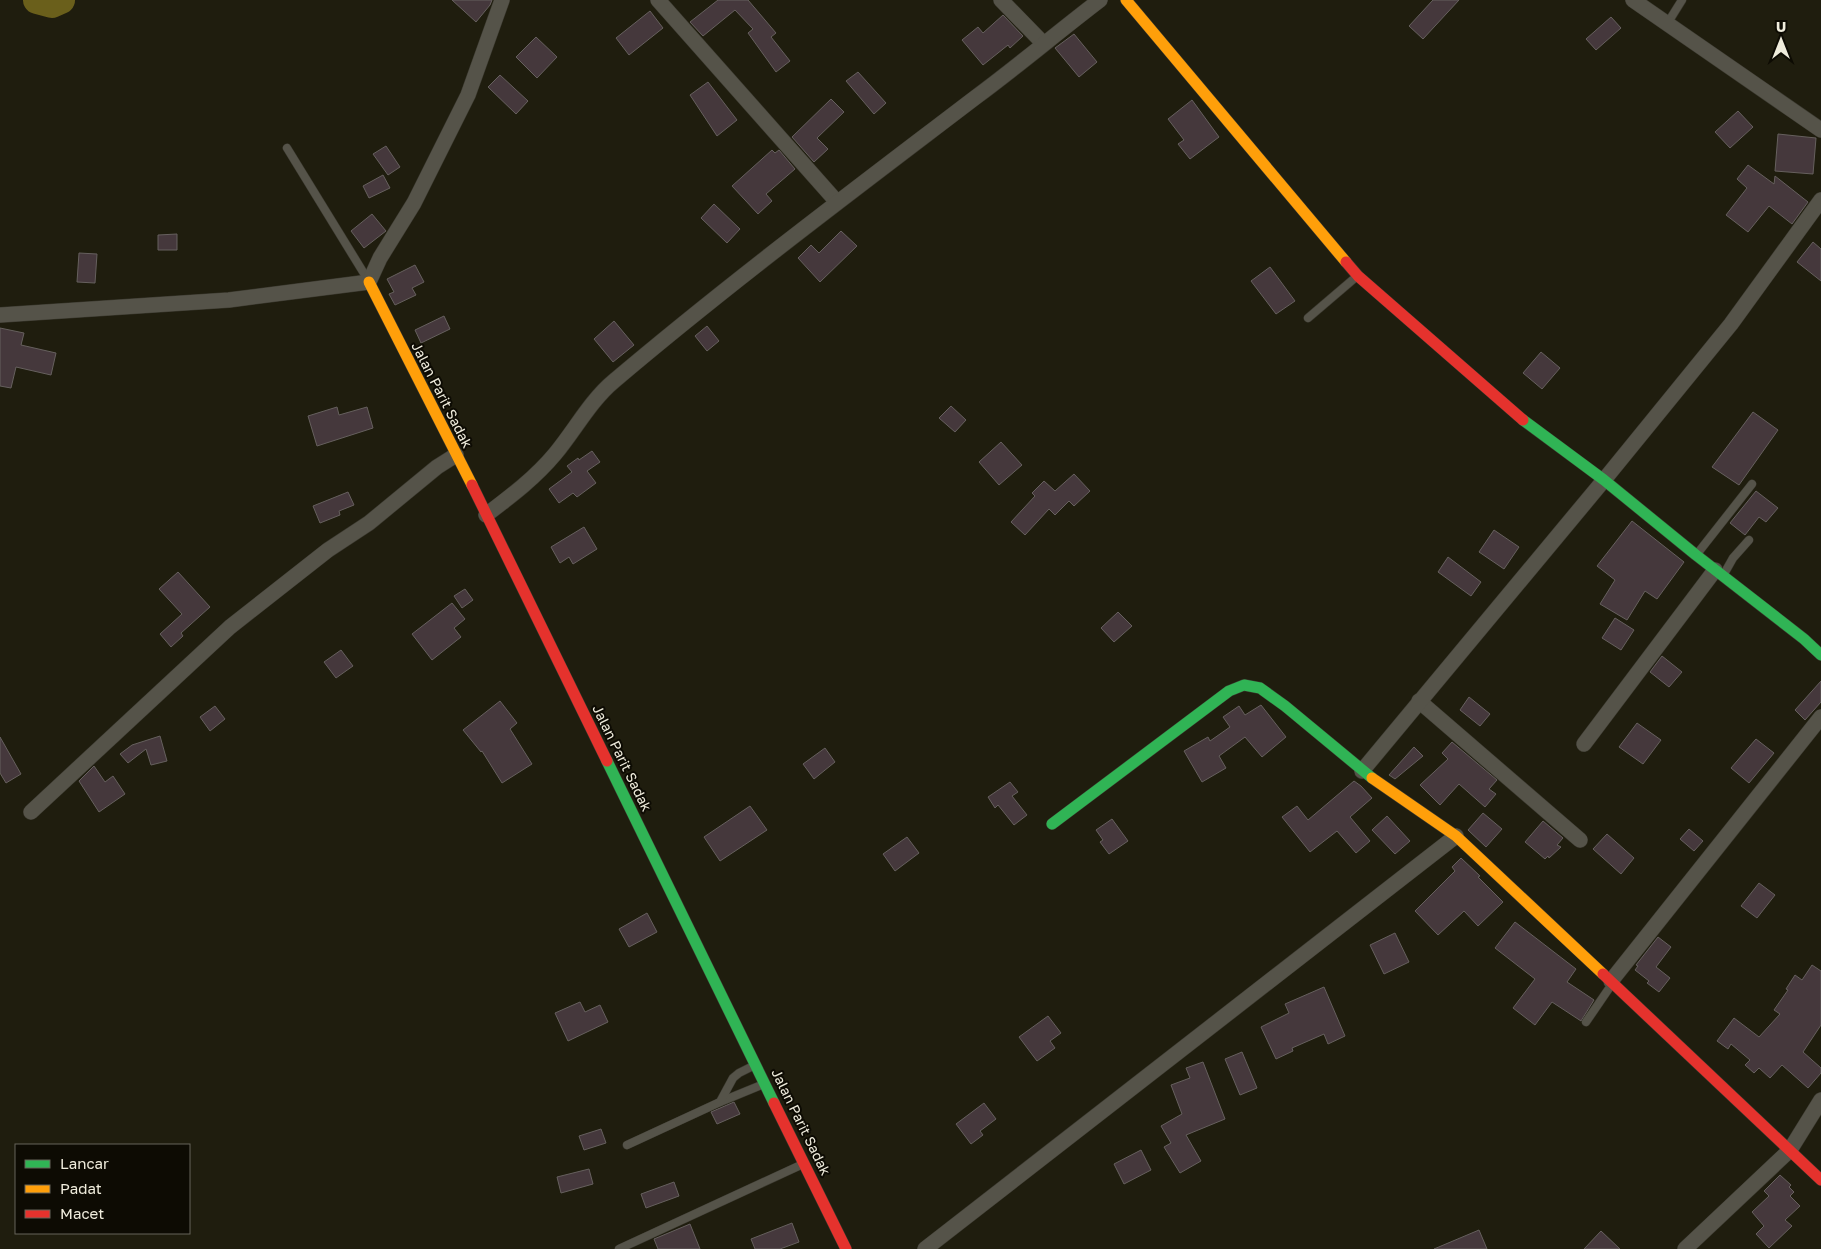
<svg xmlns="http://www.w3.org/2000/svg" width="1821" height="1249" viewBox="0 0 1821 1249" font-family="'Golos Text',sans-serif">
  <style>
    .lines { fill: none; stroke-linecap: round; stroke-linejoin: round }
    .river { stroke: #6a5f1b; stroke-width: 28 }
    .building { fill: #45383c; stroke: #66605e }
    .lane-casing { stroke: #3b392f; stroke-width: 9 }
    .street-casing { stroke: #3b392f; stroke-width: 16 }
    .fast-casing { stroke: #3b392f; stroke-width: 12 }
    .slow-casing { stroke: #3b392f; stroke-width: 12 }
    .jam-casing { stroke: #3b392f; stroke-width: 12 }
    .lane { stroke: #555349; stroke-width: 8 }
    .street { stroke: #555349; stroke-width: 15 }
    .fast { stroke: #30b455; stroke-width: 11 }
    .slow { stroke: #ff9f0a; stroke-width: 11 }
    .jam { stroke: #e5322d; stroke-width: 11 }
    .labels { text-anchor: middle; stroke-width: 4; stroke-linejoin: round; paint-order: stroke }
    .street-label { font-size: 14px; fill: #efecdc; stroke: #0d0b03 }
  </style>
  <rect width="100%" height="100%" fill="#1f1d0e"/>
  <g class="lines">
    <polyline class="river" points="37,0 52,4 61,0"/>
  </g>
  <g class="building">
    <polygon points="452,0 492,0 490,5 476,22"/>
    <polygon points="718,0 748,0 776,33 771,37 790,61 776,72 748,33 753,29 735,10 703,36 690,22"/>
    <polygon points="1433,0 1459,0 1423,39 1409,26"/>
    <polygon points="650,11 663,28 629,55 616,38"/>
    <polygon points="1003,15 1023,36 1010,48 1008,45 983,65 962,40 978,27 983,33"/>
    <polygon points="1611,17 1621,28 1596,50 1586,39"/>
    <polygon points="1074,34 1097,62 1079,77 1055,48"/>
    <polygon points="536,37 557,57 537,78 516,57"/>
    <polygon points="858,72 886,103 874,114 846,81"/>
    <polygon points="500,75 528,101 516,114 488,87"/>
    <polygon points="708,82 737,120 717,136 690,95"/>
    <polygon points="831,99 844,112 817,138 828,149 814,162 792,137"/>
    <polygon points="1192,100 1219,137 1190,159 1178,144 1184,140 1168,119"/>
    <polygon points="1738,111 1753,127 1730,148 1715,132"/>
    <polygon points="1778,134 1816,138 1813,174 1775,171"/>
    <polygon points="386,146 400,167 388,175 373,154"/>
    <polygon points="772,150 775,153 779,150 795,169 766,194 772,201 758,214 732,186"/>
    <polygon points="1748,165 1774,184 1775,176 1808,202 1792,224 1769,206 1748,232 1726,215 1747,188 1737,179"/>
    <polygon points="383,175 390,188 369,198 363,186"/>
    <polygon points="714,204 740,229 727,243 701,218"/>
    <polygon points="372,214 386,231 364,248 351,231"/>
    <polygon points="841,231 857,246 820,282 798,258 811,245 819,253"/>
    <polygon points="177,234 177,250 158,250 158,235"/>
    <polygon points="1813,242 1821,249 1821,281 1797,262"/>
    <polygon points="79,253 97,254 95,283 77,282"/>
    <polygon points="415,265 424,282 412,288 416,295 395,305 389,294 394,292 387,279"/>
    <polygon points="1270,267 1295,301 1276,314 1251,281"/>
    <polygon points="444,316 450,329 421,343 415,330"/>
    <polygon points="614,321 634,345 613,362 594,339"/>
    <polygon points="707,326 719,341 707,351 695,336"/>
    <polygon points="0,328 24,333 21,345 56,353 51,375 16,367 11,388 0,386"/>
    <polygon points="1541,352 1560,368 1542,389 1523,373"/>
    <polygon points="951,406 966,420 955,432 939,418"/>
    <polygon points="337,407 339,415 367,407 373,428 317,446 308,416"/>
    <polygon points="1753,412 1778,430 1739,485 1712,467"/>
    <polygon points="1001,442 1022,465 999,485 979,462"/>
    <polygon points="592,451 600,462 587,471 596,483 577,497 573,493 559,503 549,489 572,472 567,466 578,458 579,460"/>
    <polygon points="1074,474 1090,491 1074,506 1069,501 1055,515 1049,509 1025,535 1011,522 1035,496 1032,493 1044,481 1055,491"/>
    <polygon points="1756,491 1778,508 1766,522 1759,517 1745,535 1730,523"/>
    <polygon points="348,492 354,505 339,511 340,515 320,523 313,506"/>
    <polygon points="1632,521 1684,562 1657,599 1645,591 1627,620 1600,604 1615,580 1597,566"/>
    <polygon points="584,527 597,549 573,564 569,557 560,563 551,547"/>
    <polygon points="1494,530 1519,547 1504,569 1479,552"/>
    <polygon points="1448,557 1481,582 1471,596 1438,572"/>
    <polygon points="178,572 210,607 181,633 183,636 171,647 160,634 182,614 159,589"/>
    <polygon points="465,589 473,600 462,608 454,596"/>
    <polygon points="452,603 465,619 454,628 461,637 432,660 412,634"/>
    <polygon points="1118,612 1132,626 1114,642 1101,628"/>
    <polygon points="1615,618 1634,630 1621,650 1602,638"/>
    <polygon points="341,650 353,666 336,678 324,662"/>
    <polygon points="1662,656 1682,672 1669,687 1650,672"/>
    <polygon points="1821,681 1821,702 1805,720 1795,710"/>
    <polygon points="1469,697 1490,714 1480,726 1460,710"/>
    <polygon points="500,701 517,723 510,729 532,764 502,783 482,751 481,752 463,730"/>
    <polygon points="1261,705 1286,737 1262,757 1245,737 1219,756 1226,768 1202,782 1184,751 1208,737 1210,741 1230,727 1223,717 1239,706 1245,715"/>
    <polygon points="215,706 225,719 210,731 200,717"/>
    <polygon points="1637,723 1661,740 1643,764 1619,747"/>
    <polygon points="160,736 167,761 151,765 146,749 128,763 120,754 132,745"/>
    <polygon points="0,737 21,774 6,783 0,773"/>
    <polygon points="1756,739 1774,753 1749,783 1731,768"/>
    <polygon points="1452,742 1497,780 1489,789 1496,794 1485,807 1459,784 1440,805 1420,785 1448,759 1442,753"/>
    <polygon points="1414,747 1423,756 1395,779 1389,775"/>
    <polygon points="825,748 835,762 814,779 803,764"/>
    <polygon points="94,766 105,782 113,776 125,794 99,812 79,781"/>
    <polygon points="1354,781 1361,786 1372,798 1350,817 1370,841 1356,853 1337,831 1310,852 1282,817 1297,806 1308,820"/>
    <polygon points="1010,782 1018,792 1012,796 1027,815 1014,825 998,805 995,808 988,797"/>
    <polygon points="750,806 767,830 720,861 704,837"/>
    <polygon points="1483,813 1502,829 1486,847 1468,830"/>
    <polygon points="1387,816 1410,841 1395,854 1372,830"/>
    <polygon points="1112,819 1128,841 1109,854 1100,842 1103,840 1096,830"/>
    <polygon points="1543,821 1563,838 1557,845 1561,847 1549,858 1548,856 1545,859 1525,842"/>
    <polygon points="1689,829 1703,841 1694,851 1680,839"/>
    <polygon points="1607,834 1634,858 1621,874 1593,849"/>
    <polygon points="907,837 919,853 895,871 883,854"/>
    <polygon points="1461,858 1480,876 1478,877 1503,902 1478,926 1464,911 1438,935 1415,911 1455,871 1452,867"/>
    <polygon points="1759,883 1775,895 1757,918 1741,906"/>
    <polygon points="647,913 657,932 629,947 619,929"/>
    <polygon points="1515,922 1576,969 1567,982 1594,1000 1581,1021 1552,1002 1535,1025 1513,1008 1535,979 1495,948"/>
    <polygon points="1395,933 1409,962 1384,974 1370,945"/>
    <polygon points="1658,937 1671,947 1656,967 1670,978 1659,992 1647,983 1649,981 1635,970 1638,966 1636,965"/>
    <polygon points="1812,965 1821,971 1821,1025 1803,1052 1821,1068 1821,1073 1808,1088 1782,1065 1770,1078 1759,1068 1754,1073 1745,1065 1750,1060 1731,1044 1728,1049 1717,1041 1734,1018 1759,1037 1780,1014 1774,1010 1788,990 1786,989 1795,975 1802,980"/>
    <polygon points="1324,987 1345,1036 1328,1044 1324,1034 1292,1048 1293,1051 1276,1059 1261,1027 1289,1013 1285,1004"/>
    <polygon points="580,1002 585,1012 600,1005 608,1022 568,1041 555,1013"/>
    <polygon points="1048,1016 1061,1033 1050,1041 1055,1048 1037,1061 1019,1037"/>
    <polygon points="1242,1052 1257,1088 1240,1095 1225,1059"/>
    <polygon points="1203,1062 1225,1119 1186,1135 1201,1161 1180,1173 1164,1147 1171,1143 1161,1126 1182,1114 1171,1085 1190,1078 1186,1068"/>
    <polygon points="734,1102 740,1114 717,1124 711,1112"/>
    <polygon points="984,1103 996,1119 980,1131 983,1135 971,1144 956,1124"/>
    <polygon points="601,1129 606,1143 584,1150 579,1136"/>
    <polygon points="1141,1150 1151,1170 1124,1184 1114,1164"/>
    <polygon points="589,1169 593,1184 561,1193 557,1177"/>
    <polygon points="1780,1175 1791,1185 1789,1187 1794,1192 1790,1196 1800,1206 1785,1220 1792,1226 1769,1248 1756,1234 1764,1226 1752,1212 1769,1196 1764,1191"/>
    <polygon points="674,1182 679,1196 646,1208 641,1194"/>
    <polygon points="792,1223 799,1242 780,1249 755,1249 751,1239"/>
    <polygon points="690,1224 700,1249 658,1249 654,1239"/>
    <polygon points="1479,1230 1487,1249 1434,1249"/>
    <polygon points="1601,1231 1620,1249 1584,1249"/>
  </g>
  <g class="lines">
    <defs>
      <g id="lane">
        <polyline points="1667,24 1682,0"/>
        <polyline points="287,148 368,280"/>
        <polyline points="1308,318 1356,277"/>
        <polyline points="1697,554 1752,484"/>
        <polyline points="1724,574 1733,558 1749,540"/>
        <polyline points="1586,1022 1612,984"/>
        <polyline points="720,1102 764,1084"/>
        <polyline points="627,1145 720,1102 733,1078 739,1073 755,1065"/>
        <polyline points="619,1249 803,1164"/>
      </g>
      <g id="street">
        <polyline points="658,0 837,202"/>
        <polyline points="1001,0 1043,43"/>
        <polyline points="1633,0 1821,130"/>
        <polyline points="0,315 229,300 369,282 380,258 414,203 468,95 502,0"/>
        <path d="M486,515C511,496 535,478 555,454C575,430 590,401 614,381C731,282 854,190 976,97C1018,66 1058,32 1100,0"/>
        <polyline points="1419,701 1580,840"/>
        <polyline points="1584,744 1715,570"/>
        <polyline points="1362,771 1604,480 1731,324 1821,200"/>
        <polyline points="31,812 230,627 328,550 369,523 437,467 456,455"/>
        <polyline points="1611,981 1821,717"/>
        <polyline points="925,1249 1456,836"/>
        <polyline points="1685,1249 1790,1150 1821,1100"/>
      </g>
      <g id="fast">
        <polyline points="1523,420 1604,480 1696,555 1804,639 1821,655"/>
        <polyline points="607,761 774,1103"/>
        <polyline points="1052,824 1229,691 1244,685 1260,688 1285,706 1372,778"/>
      </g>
      <g id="slow">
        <polyline points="1126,0 1346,262"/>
        <polyline points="369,282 472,485"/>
        <polyline points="1372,778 1456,836 1603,974"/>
      </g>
      <g id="jam">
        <polyline points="1346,262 1358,276 1523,420"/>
        <polyline points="472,485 607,761"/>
        <polyline points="1603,974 1821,1180"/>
        <polyline points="774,1103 846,1249"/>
      </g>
    </defs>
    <use href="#lane" class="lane-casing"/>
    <use href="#street" class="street-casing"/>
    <use href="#fast" class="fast-casing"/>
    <use href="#slow" class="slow-casing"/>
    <use href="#jam" class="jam-casing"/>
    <use href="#lane" class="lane"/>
    <use href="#street" class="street"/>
    <use href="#fast" class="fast"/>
    <use href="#slow" class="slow"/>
    <use href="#jam" class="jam"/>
  </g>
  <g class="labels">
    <g class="street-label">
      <text transform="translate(442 395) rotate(63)" y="5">Jalan Parit Sadak</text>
      <text transform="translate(622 758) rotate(64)" y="5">Jalan Parit Sadak</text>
      <text transform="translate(801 1122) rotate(64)" y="5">Jalan Parit Sadak</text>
    </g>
  </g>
  <rect x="15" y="1144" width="175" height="90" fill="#0d0b03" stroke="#67655a"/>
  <rect x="25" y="1160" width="25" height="8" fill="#30b455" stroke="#67655a"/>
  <text x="60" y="1169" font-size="15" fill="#efecdc">Lancar</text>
  <rect x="25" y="1185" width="25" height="8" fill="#ff9f0a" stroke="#67655a"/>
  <text x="60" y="1194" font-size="15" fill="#efecdc">Padat</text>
  <rect x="25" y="1210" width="25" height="8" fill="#e5322d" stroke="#67655a"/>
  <text x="60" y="1219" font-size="15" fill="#efecdc">Macet</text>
  <g transform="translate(1781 40)" stroke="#0d0b03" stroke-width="4" paint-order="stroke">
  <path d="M0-4L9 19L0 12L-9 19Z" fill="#efecdc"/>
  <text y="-8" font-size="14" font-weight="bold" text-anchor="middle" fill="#efecdc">U</text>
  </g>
</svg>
